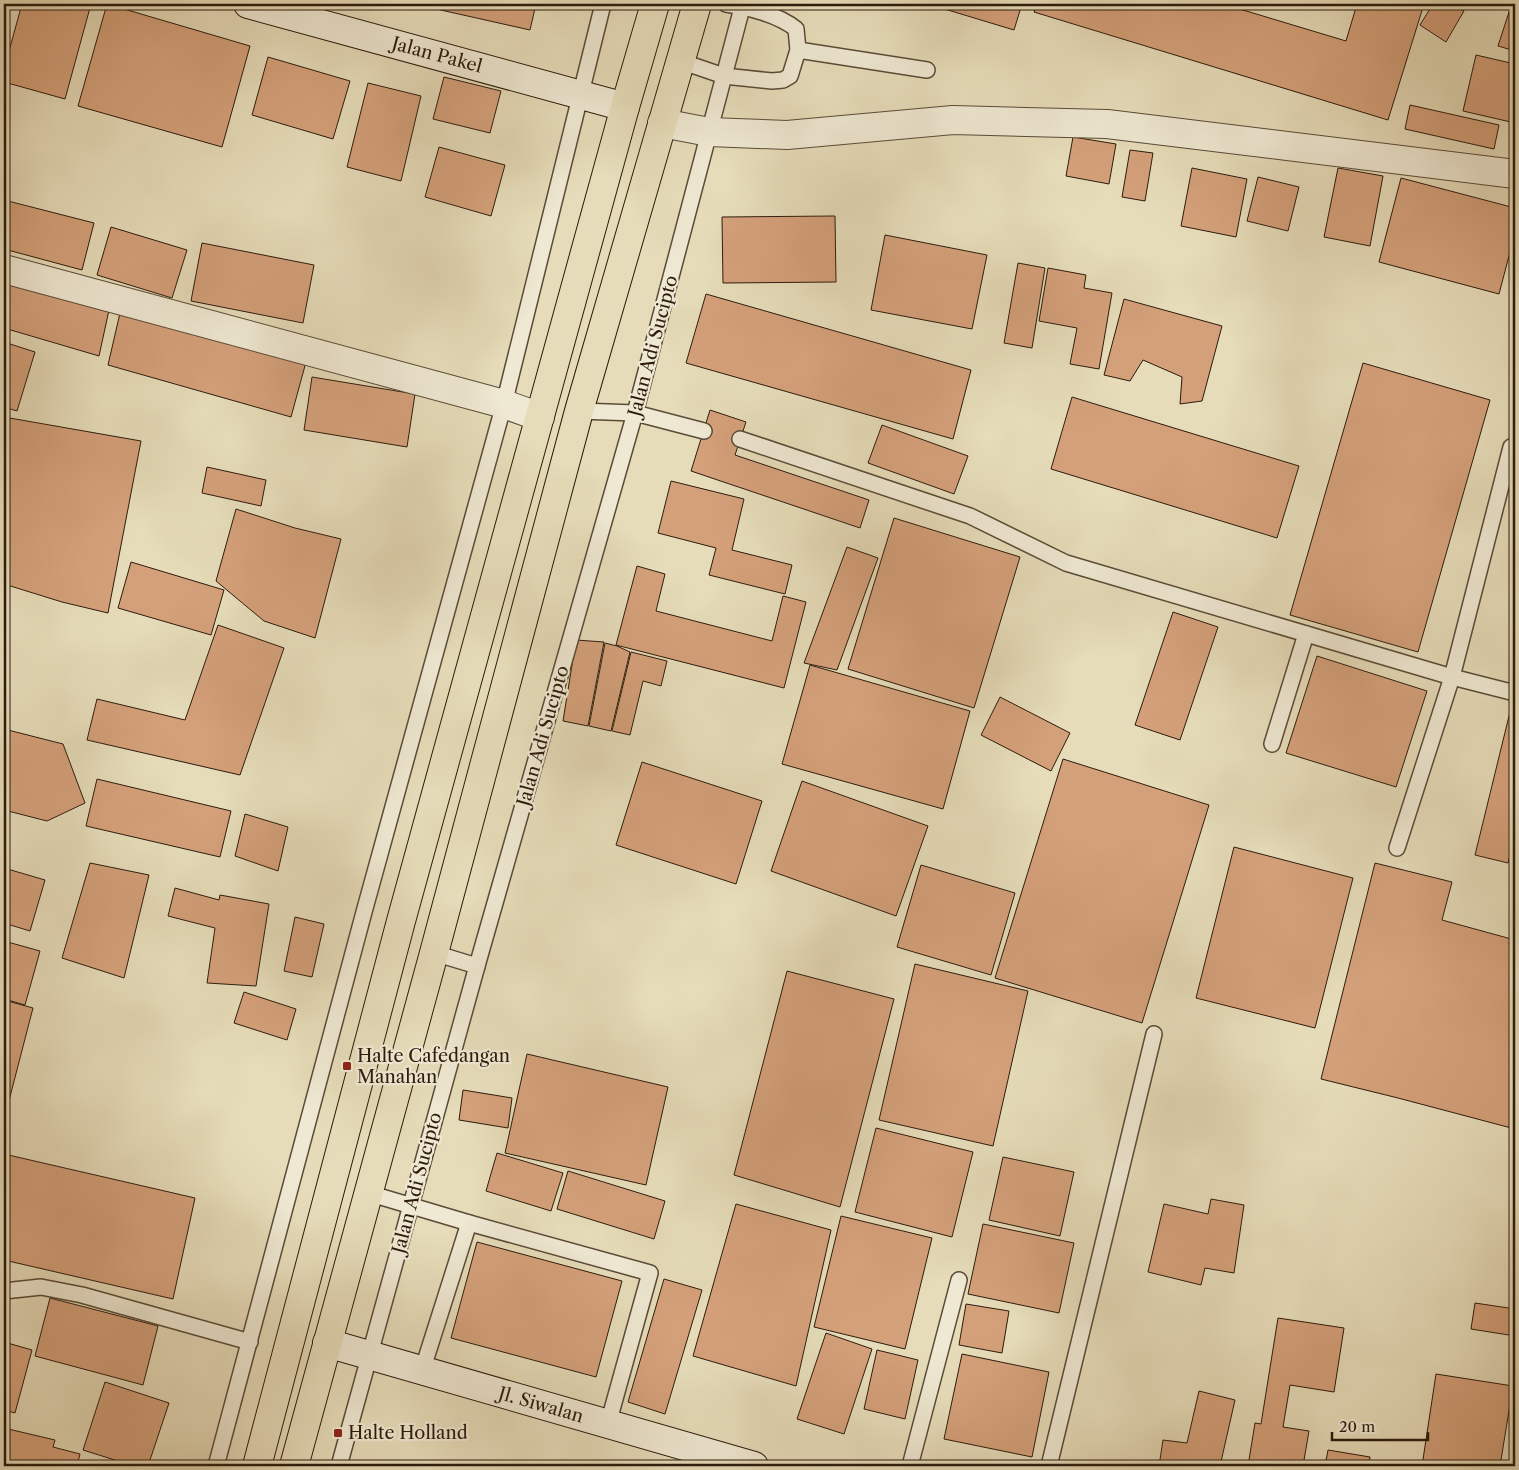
<svg xmlns="http://www.w3.org/2000/svg" width="1519" height="1470" viewBox="0 0 1519 1470" font-family="'Libre Caslon Text',serif">
  <style>
    .building { fill: #d4a07a; stroke: #2c1b0c }
    .lines { fill: none; stroke-linecap: round; stroke-linejoin: round }
    .lane-casing { stroke: #5a4b37; stroke-width: 18 }
    .street-casing { stroke: #5a4b37; stroke-width: 30 }
    .secondary-casing { stroke: #2c1b0c; stroke-width: 30 }
    .highway-casing { stroke: #2c1b0c; stroke-width: 30 }
    .lane { stroke: #efe8d2; stroke-width: 15 }
    .street { stroke: #efe8d2; stroke-width: 28 }
    .secondary { stroke: #efe8d2; stroke-width: 28 }
    .highway { stroke: #e6dcb9; stroke-width: 28 }
    .poi-dot { fill: #8f2418; stroke: #efe8d2; stroke-width: 2 }
    .labels { text-anchor: middle; stroke-width: 4.5; stroke-linejoin: round; paint-order: stroke }
    .street-label { font-size: 18px; fill: #2c1b0c; stroke: #efe8d2 }
    .poi-label { font-size: 18px; fill: #2c1b0c; stroke: #efe8d2; text-anchor: start }
  </style>
  <rect width="100%" height="100%" fill="#e6dcb9"/>
  <filter id="stains"><feTurbulence type="fractalNoise" baseFrequency=".004" numOctaves="4"/><feColorMatrix values="0 0 0 0 .2 0 0 0 0 .09 0 0 0 0 .02 0 0 0 .5 -.17"/></filter>
  <radialGradient id="worn" r=".72"><stop offset=".6" stop-color="#630" stop-opacity="0"/><stop offset="1" stop-color="#630" stop-opacity=".3"/></radialGradient>
  <g class="building">
    <polygon points="22,4 91,4 65,99 4,82 4,69"/>
    <polygon points="107,4 250,46 222,147 78,106"/>
    <polygon points="414,4 536,4 530,30"/>
    <polygon points="928,4 1022,4 1014,30"/>
    <polygon points="1037,4 1223,4 1346,41 1357,4 1424,4 1388,120 1034,12"/>
    <polygon points="1433,4 1451,4 1464,11 1446,42 1420,25"/>
    <polygon points="1509,12 1515,14 1515,51 1498,46"/>
    <polygon points="1476,55 1515,64 1515,123 1463,111"/>
    <polygon points="268,57 350,81 333,139 252,115"/>
    <polygon points="444,77 501,91 490,133 433,119"/>
    <polygon points="368,83 421,96 401,181 347,167"/>
    <polygon points="1410,105 1499,125 1494,149 1405,129"/>
    <polygon points="1073,137 1116,144 1109,184 1066,176"/>
    <polygon points="439,147 505,165 491,216 425,197"/>
    <polygon points="1130,150 1153,153 1145,201 1122,197"/>
    <polygon points="1192,168 1247,179 1236,237 1181,226"/>
    <polygon points="1338,168 1383,176 1370,246 1324,237"/>
    <polygon points="1258,177 1299,187 1288,231 1247,221"/>
    <polygon points="1401,178 1515,208 1515,233 1499,294 1379,262"/>
    <polygon points="4,200 94,223 82,270 4,249"/>
    <polygon points="835,216 836,282 723,283 722,217"/>
    <polygon points="111,227 187,250 172,298 97,275"/>
    <polygon points="885,235 987,255 972,329 871,310"/>
    <polygon points="202,243 314,265 303,323 191,301"/>
    <polygon points="1018,263 1045,268 1032,348 1004,343"/>
    <polygon points="1048,268 1086,275 1084,288 1112,293 1099,369 1070,364 1077,328 1039,321"/>
    <polygon points="4,278 109,310 99,356 4,328"/>
    <polygon points="706,294 971,370 953,439 686,363"/>
    <polygon points="1124,299 1222,326 1202,401 1180,404 1182,377 1143,360 1130,381 1104,375"/>
    <polygon points="120,313 306,362 291,417 108,365"/>
    <polygon points="4,342 35,352 17,411 4,407"/>
    <polygon points="1363,363 1490,400 1418,652 1290,615"/>
    <polygon points="312,377 415,394 407,447 304,430"/>
    <polygon points="1072,397 1299,466 1277,538 1051,469"/>
    <polygon points="710,410 746,422 735,455 869,500 860,528 691,471"/>
    <polygon points="4,417 141,441 108,613 62,602 4,584"/>
    <polygon points="882,425 968,456 954,494 868,463"/>
    <polygon points="207,467 266,480 261,506 202,493"/>
    <polygon points="671,481 744,499 732,550 792,565 785,594 709,575 716,548 658,533"/>
    <polygon points="236,509 295,528 341,539 315,638 264,621 216,581"/>
    <polygon points="894,518 1020,557 974,708 848,669"/>
    <polygon points="847,547 878,558 837,670 804,663"/>
    <polygon points="131,562 224,590 211,635 118,608"/>
    <polygon points="637,566 665,574 656,611 772,641 783,596 806,602 784,688 616,645"/>
    <polygon points="1173,612 1218,627 1180,740 1135,725"/>
    <polygon points="218,625 284,648 240,775 87,740 97,699 185,720"/>
    <polygon points="576,640 604,642 588,726 563,721"/>
    <polygon points="605,643 617,646 630,652 611,731 589,726"/>
    <polygon points="631,652 667,661 661,686 643,681 630,735 612,731"/>
    <polygon points="1317,656 1427,691 1396,787 1286,753"/>
    <polygon points="810,665 970,711 943,809 782,764"/>
    <polygon points="1000,697 1070,733 1051,771 981,735"/>
    <polygon points="1510,712 1515,713 1515,835 1508,863 1475,855"/>
    <polygon points="4,729 63,744 85,803 47,821 4,810"/>
    <polygon points="1063,759 1209,805 1142,1023 995,978"/>
    <polygon points="642,762 762,801 736,884 616,845"/>
    <polygon points="97,779 231,811 220,857 86,826"/>
    <polygon points="802,781 928,826 896,916 771,871"/>
    <polygon points="245,814 288,827 278,871 235,856"/>
    <polygon points="1234,847 1353,878 1315,1028 1196,998"/>
    <polygon points="90,863 149,875 124,978 62,958"/>
    <polygon points="1375,863 1452,882 1442,920 1515,940 1515,1129 1398,1098 1321,1079"/>
    <polygon points="921,865 1015,893 991,975 897,947"/>
    <polygon points="4,868 45,880 30,931 4,923"/>
    <polygon points="175,888 219,900 220,895 269,904 256,986 207,983 215,928 168,916"/>
    <polygon points="295,917 324,924 312,977 284,971"/>
    <polygon points="1515,920 1515,945 1509,944"/>
    <polygon points="4,941 40,951 25,1005 4,999"/>
    <polygon points="915,964 1028,991 993,1146 879,1120"/>
    <polygon points="787,971 894,999 840,1207 734,1175"/>
    <polygon points="244,992 296,1009 287,1040 234,1023"/>
    <polygon points="4,1000 33,1008 5,1116 4,1115"/>
    <polygon points="527,1054 668,1087 646,1185 505,1153"/>
    <polygon points="463,1090 512,1098 508,1128 459,1120"/>
    <polygon points="876,1128 973,1152 952,1237 855,1212"/>
    <polygon points="497,1153 563,1173 551,1211 486,1191"/>
    <polygon points="4,1154 195,1198 173,1299 4,1260"/>
    <polygon points="1003,1157 1074,1172 1060,1236 989,1220"/>
    <polygon points="568,1171 665,1201 654,1239 557,1209"/>
    <polygon points="1211,1199 1244,1205 1234,1273 1205,1268 1201,1285 1148,1272 1164,1204 1208,1214"/>
    <polygon points="736,1204 831,1230 796,1386 693,1356"/>
    <polygon points="841,1216 932,1238 905,1349 814,1327"/>
    <polygon points="983,1224 1074,1243 1059,1313 968,1294"/>
    <polygon points="477,1242 622,1281 596,1377 451,1338"/>
    <polygon points="664,1279 702,1290 665,1414 628,1402"/>
    <polygon points="50,1298 158,1326 143,1385 35,1356"/>
    <polygon points="1475,1303 1515,1309 1515,1336 1471,1329"/>
    <polygon points="966,1304 1009,1311 1002,1353 959,1345"/>
    <polygon points="1278,1318 1344,1328 1334,1392 1290,1385 1283,1427 1309,1431 1303,1466 1248,1466 1255,1423 1261,1424"/>
    <polygon points="826,1333 872,1349 844,1434 797,1419"/>
    <polygon points="4,1342 32,1350 15,1413 4,1410"/>
    <polygon points="877,1350 918,1360 905,1419 864,1409"/>
    <polygon points="962,1354 1049,1372 1032,1457 944,1439"/>
    <polygon points="1436,1374 1513,1386 1500,1466 1422,1466"/>
    <polygon points="105,1382 169,1403 148,1466 134,1466 83,1450"/>
    <polygon points="1199,1391 1235,1400 1220,1466 1159,1466 1163,1440 1187,1443"/>
    <polygon points="4,1428 55,1440 53,1447 80,1454 77,1466 4,1466"/>
    <polygon points="1328,1450 1370,1457 1369,1466 1325,1466"/>
  </g>
  <g class="lines">
    <defs>
      <g id="lane">
        <polyline points="798,50 927,70"/>
        <path d="M680,61L724,76L772,81L783,80L790,76L798,50L796,29C779,15 748,7 726,4"/>
        <polyline points="579,411 635,413 704,431"/>
        <polyline points="740,439 970,516 1066,563 1452,677 1515,693"/>
        <polyline points="1272,744 1306,634"/>
        <polyline points="1397,848 1452,677 1511,447"/>
        <polyline points="434,953 477,966"/>
        <polyline points="368,1193 469,1223"/>
        <polyline points="4,1291 41,1287 82,1295 250,1342"/>
        <polyline points="422,1371 469,1223 650,1273 608,1424"/>
        <polyline points="216,1466 364,912 504,404 603,4"/>
        <polyline points="339,1466 477,966 635,413 743,4"/>
        <polyline points="910,1466 959,1280"/>
        <polyline points="1049,1466 1154,1034"/>
      </g>
      <g id="street">
        <polyline points="662,123 709,132 787,135 953,120 1107,124 1515,174"/>
        <polyline points="4,269 504,404 540,417"/>
      </g>
      <g id="secondary">
        <polyline points="248,4 625,107"/>
        <polyline points="327,1343 754,1466"/>
      </g>
      <g id="highway">
        <polyline points="257,1466 401,921 625,107 655,4"/>
        <polyline points="294,1466 434,953 579,411 697,4"/>
      </g>
    </defs>
    <use href="#lane" class="lane-casing"/>
    <use href="#street" class="street-casing"/>
    <use href="#secondary" class="secondary-casing"/>
    <use href="#highway" class="highway-casing"/>
    <use href="#lane" class="lane"/>
    <use href="#street" class="street"/>
    <use href="#secondary" class="secondary"/>
    <use href="#highway" class="highway"/>
  </g>
  <g class="poi-dot">
    <rect x="342" y="1061" width="10" height="10" rx="2.5"/>
    <rect x="333" y="1428" width="10" height="10" rx="2.5"/>
  </g>
  <g class="labels">
    <g class="street-label">
      <text transform="translate(437 55) rotate(15)" y="6">Jalan Pakel</text>
      <text transform="translate(653 346) rotate(-75)" y="6">Jalan Adi Sucipto</text>
      <text transform="translate(543 736) rotate(-74)" y="6">Jalan Adi Sucipto</text>
      <text transform="translate(417 1183) rotate(-75)" y="6">Jalan Adi Sucipto</text>
      <text transform="translate(541 1405) rotate(16)" y="6">Jl. Siwalan</text>
    </g>
    <g class="poi-label">
      <text x="357" y="1062">Halte Cafedangan<tspan x="357" dy="21">Manahan</tspan></text>
      <text x="348" y="1439">Halte Holland</text>
    </g>
  </g>
  <rect width="1519" height="1470" fill="none" stroke="#e6dcb9" stroke-width="20"/>
  <rect x="5" y="5" width="1509" height="1460" fill="none" stroke="#2c1b0c" stroke-width="2.5"/>
  <rect x="10" y="10" width="1499" height="1450" fill="none" stroke="#2c1b0c"/>
  <path d="M1332 1432v8h96v-8" fill="none" stroke="#2c1b0c" stroke-width="2.5"/>
  <text x="1339" y="1432" font-size="15" fill="#2c1b0c" stroke="#efe8d2" stroke-width="4" paint-order="stroke">20 m</text>
  <rect width="100%" height="100%" filter="url(#stains)"/>
  <rect width="100%" height="100%" fill="url(#worn)"/>
</svg>
